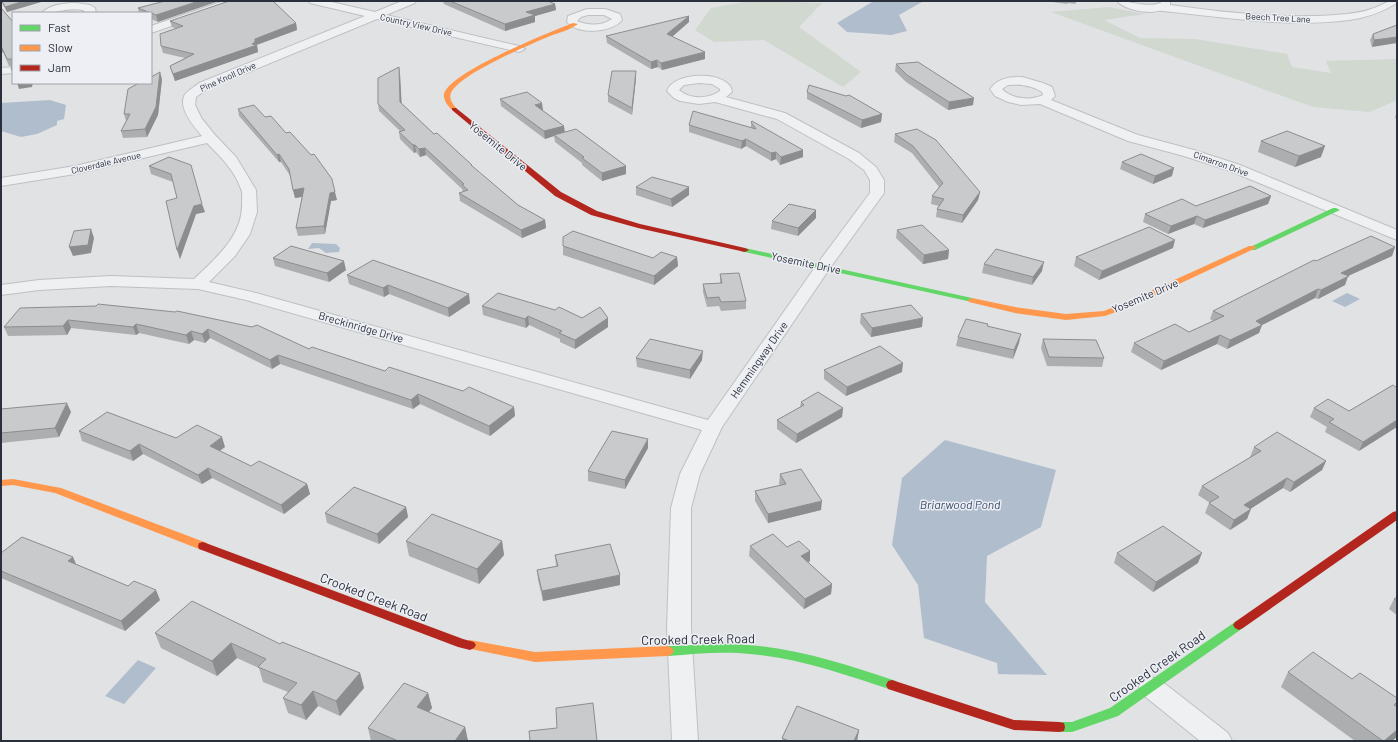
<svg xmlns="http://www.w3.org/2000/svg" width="1398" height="742" viewBox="0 0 1398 742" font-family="Barlow,sans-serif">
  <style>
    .green { fill: #d0d8d0 }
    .water { fill: #b0bdcc }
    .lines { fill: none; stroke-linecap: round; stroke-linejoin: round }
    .street-casing { stroke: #bec0c2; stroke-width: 2 }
    .street { fill: #eef0f1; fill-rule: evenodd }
    .fast { fill: #63d668; fill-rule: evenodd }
    .slow { fill: #ff974d; fill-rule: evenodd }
    .jam { fill: #b3261e; fill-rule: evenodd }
    .wall { fill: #acaeaf }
    .shaded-wall { fill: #8c8d8f }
    .building { fill: #c8cacc; stroke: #8c8d8f }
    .labels { text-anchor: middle; stroke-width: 3; stroke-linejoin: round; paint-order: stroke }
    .far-street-label { font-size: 9px; fill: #292f3b; stroke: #edeff4 }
    .street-label { font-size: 11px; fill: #292f3b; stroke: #edeff4 }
    .water-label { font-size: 12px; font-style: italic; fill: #384c6a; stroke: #edeff4 }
    .near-street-label { font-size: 13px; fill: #292f3b; stroke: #edeff4 }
  </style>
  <rect width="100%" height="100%" fill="#e0e2e4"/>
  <g class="green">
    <polygon points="750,1 822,3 799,27 861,72 843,87 764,40 714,42 695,30 711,8"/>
    <polygon points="1109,7 1145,14 1104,20 1140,38 1195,39 1287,54 1292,67 1331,73 1326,61 1397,59 1397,100 1370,112 1313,107 1051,12"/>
  </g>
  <g class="water">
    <polygon points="874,1 921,1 922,2 899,15 907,31 891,35 847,32 837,23"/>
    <polygon points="50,100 66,105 64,119 57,121 57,125 37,134 21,137 1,131 1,103"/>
    <polygon points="312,243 336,244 340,248 339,252 326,253 319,248 308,249"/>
    <polygon points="1347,293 1360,299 1345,307 1332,301"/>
    <polygon points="945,440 1056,470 1041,527 987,556 985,602 1047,675 998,674 997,663 924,638 918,585 892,545 902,478"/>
    <polygon points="138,660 156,668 124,704 105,696"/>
  </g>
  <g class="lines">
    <defs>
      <g id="street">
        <polygon points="224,1 239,1 238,3 151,33 151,26"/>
        <path d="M309,1H327L375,12L402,1H416L415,3L386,15L519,46L525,49L519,52L377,19L207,89L196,97L195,105L202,119L215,135L236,157L256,190L257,212L250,234L235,256L209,282L256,293L708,420L818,263L870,193V180L864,170L849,159L777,119L715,102L699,104L680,101L674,98L667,91C674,70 731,71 732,92L726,97L785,113L859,153L876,167L884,180V193L830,268L722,427L700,474L691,508V628L698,741H672L667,628L671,508L680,474L702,430L246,300L198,289L111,286L39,290L1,295V285L39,280L111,276L194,279C216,258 244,235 242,201C242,198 243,193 241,189C235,171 220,156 207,143L75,174L1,186V178L75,166L202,136C194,126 179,110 184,96C186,91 195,87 199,83L365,16L310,3ZM699,83L712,84L720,89V91C708,99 691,100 679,90L684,85Z"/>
        <path d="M1117,1C1132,1 1146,8 1161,3L1160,1H1170V5C1229,13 1288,20 1347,14C1355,13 1364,12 1371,9C1382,6 1384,1 1397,1V3C1382,12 1366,18 1349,20C1287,28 1224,17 1163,11C1159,10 1155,12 1151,12C1141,12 1124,9 1117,1Z"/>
        <path d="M76,3L90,5L95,8L96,13H86L83,10C69,7 56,13 42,13C49,5 65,3 76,3Z"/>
        <path d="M587,9H605L620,14L622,20C612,33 577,35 567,22L568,16ZM588,15H604L612,19C602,26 588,26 577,21L581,17Z"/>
        <polygon points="13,67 13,73 1,74 1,68"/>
        <path d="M1022,77L1043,83L1052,87L1055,96L1051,100L1138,135L1194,150L1240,165L1397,230V240L1230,171L1184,156L1128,141L1040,104L1021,105L1008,102L995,96L990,89C998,78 1009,77 1022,77ZM1008,85C1020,84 1032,85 1042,92L1043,95C1031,101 1011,99 1002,89Z"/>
        <polygon points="1151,677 1160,680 1228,733 1232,741 1200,741 1142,694 1139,687 1142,680"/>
      </g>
    </defs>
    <use href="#street" class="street-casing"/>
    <use href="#street" class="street"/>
    <g class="fast">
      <polygon points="1333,208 1336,208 1340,210 1255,250 1249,250 1248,248"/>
      <polygon points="742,248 745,248 972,298 976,300 972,302 745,252 742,252 741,250"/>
      <polygon points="1239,620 1243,622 1245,625 1243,628 1118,716 1072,732 1059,732 1054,731 1053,727 1054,723 1059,722 1072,722 1110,708 1235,622"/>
      <path d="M719,644C781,643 839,662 896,681L898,685L896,689L892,690C846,675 799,658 750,654C723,651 695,654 668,656L664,654L662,651L664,648L668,646Z"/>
    </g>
    <g class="slow">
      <path d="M573,23L578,24C570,30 558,33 550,36C529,45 459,74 451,93C448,99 454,105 457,109L456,110H452C448,106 443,100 444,94C450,72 550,32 573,23Z"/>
      <polygon points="1249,246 1255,246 1256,248 1132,306 1105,316 1066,320 1015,313 969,302 968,300 972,298 1015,307 1066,314 1104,311 1126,302"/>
      <polygon points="13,479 61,488 207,543 208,546 207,549 203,550 199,549 55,493 13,485 1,486 1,480"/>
      <polygon points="470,640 535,652 668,646 672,648 674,651 672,654 668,656 535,662 466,648 464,645 466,642"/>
    </g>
    <g class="jam">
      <polygon points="452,108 456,108 561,192 597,211 640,224 745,248 749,250 745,252 638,228 591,215 555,196 452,110"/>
      <polygon points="1397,511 1397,520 1243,628 1239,630 1235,628 1233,625 1235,622 1393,512"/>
      <polygon points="203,542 463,639 474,642 476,645 474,648 470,650 458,647 199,549 198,546 199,543"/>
      <polygon points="892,680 1014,720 1059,722 1064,723 1065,727 1064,731 1059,732 1014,730 888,689 886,685 888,681"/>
    </g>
  </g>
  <g class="wall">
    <polygon points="1,1 51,1 41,2 7,12"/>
    <polygon points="165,1 158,22 151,19 151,13 139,13 138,8"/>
    <polygon points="443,1 548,1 555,4 556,10 535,16 535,22 505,31 444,4"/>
    <polygon points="1045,1 1077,1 1075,4 1068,3 1067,4"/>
    <polygon points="1,8 13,22 13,74 11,68 12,66 9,66 3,52 1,53"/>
    <polygon points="170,21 296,23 297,30 257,45 258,52 175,81 172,73 170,66 185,58 163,53 161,46 175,28 172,27"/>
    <polygon points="689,22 672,37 705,52 705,59 662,70 658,67 651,69 607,43 606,36"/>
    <polygon points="1397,25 1372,47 1370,40 1373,34"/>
    <polygon points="896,64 973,105 948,110 906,82 895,71"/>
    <polygon points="400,74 401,103 434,134 472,165 472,167 518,205 545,220 546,228 522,238 460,201 459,193 463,192 462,189 426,155 420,157 416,152 414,153 400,139 399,132 400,131 379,111 378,104"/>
    <polygon points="636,78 632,115 608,102 608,95"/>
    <polygon points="162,79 158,115 147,137 123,138 121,131 126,121 124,114"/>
    <polygon points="807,92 846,96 882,114 881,122 861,128 807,99"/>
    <polygon points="500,99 543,110 542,110 564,126 564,132 626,166 626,174 602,181 582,165 582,163 555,142 554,136 545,139 501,106"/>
    <polygon points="238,109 337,200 331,201 325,234 298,236 296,228 302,197 295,198 291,177 281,162 279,162 239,116"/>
    <polygon points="1397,113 1397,121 1395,117"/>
    <polygon points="751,122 803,157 780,165 776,159 771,161 746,146 741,149 689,132 689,125 751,127"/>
    <polygon points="917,129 980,192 978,200 962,223 936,217 937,209 939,206 931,204 932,196 939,187 912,153 894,142 895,134"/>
    <polygon points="1261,141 1321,157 1295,167 1258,152"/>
    <polygon points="169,157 205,212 196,214 180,259 177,198 173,182 151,174 149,166"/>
    <polygon points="1122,162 1172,176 1153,184 1120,169"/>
    <polygon points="636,187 689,195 672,207 636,195"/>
    <polygon points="1271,196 1268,204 1203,228 1194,224 1168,234 1143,222 1145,214 1196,206"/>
    <polygon points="816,210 816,218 798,236 771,229 772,221"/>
    <polygon points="897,230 949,250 948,259 923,264 896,238"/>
    <polygon points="563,246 653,258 677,257 678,266 654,285 563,255"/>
    <polygon points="1395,247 1392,256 1348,276 1345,285 1318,299 1315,298 1262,325 1259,333 1227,349 1217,344 1161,370 1131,352 1134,343 1189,332 1213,321 1210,319 1213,311 1316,261"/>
    <polygon points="1173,248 1099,280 1074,266 1076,257"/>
    <polygon points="273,258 346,270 329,282 275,266"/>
    <polygon points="984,264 1042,271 1032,285 982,273"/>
    <polygon points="720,274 746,301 746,309 721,311 719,306 707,307 703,292 703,284 720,283"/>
    <polygon points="347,275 470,303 449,317 389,294 384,297 349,284"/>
    <polygon points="96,306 309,349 385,371 463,391 514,407 515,416 490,436 420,404 413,409 280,364 272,369 210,338 205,343 194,340 189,344 139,333 136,335 71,328 67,335 8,336 4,327"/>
    <polygon points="482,306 582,318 608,318 608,327 575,349 560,342 560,339 529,325 526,328 483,315"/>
    <polygon points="861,314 922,327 871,337 860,323"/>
    <polygon points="958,337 1019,343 1013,359 956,346"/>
    <polygon points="1043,339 1104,358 1102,367 1047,366 1041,348"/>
    <polygon points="636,358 702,360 690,379 637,367"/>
    <polygon points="824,370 902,372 846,396 824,379"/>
    <polygon points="1393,385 1359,451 1325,432 1327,427 1310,417 1314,408 1349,411"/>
    <polygon points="801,402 843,408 842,417 796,443 777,429 777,420 800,407"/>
    <polygon points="1,409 71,412 59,437 1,443"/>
    <polygon points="79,431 176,438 225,447 220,451 251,466 307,484 310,494 284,514 212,478 202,484 143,454 133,461 82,441"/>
    <polygon points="648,439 648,448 625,489 588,481 588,471"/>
    <polygon points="1254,447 1326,461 1322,470 1290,492 1283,488 1250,509 1247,519 1230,530 1205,513 1209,503 1210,503 1198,495 1202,486 1251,457 1250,457"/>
    <polygon points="780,474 821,510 768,523 755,501 755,491 780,485 779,484"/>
    <polygon points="406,507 408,517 379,544 327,523 325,513"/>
    <polygon points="406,541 502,541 504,555 479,584 409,556"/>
    <polygon points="750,546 787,547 810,561 808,562 832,584 831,594 804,609 749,556"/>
    <polygon points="1,553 73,557 76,564 160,600 125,631 1,578"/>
    <polygon points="1117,553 1198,563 1153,592 1114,563"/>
    <polygon points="555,555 620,585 543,601 538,580 537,570 556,566"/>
    <polygon points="1397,597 1397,615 1389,609 1394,599"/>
    <polygon points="155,633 280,644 360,673 364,688 340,716 318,706 306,720 288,713 283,698 288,692 263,682 259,668 237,658 217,676 161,648"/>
    <polygon points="1288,672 1352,679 1397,698 1397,705 1396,706 1397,707 1397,737 1392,741 1355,741 1281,687"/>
    <polygon points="428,693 432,708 428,712 465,727 468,741 371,741 368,728"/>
    <polygon points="859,730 857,741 782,741 782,738"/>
  </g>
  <g class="shaded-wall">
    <polygon points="24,1 51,1 41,2 7,12 5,7"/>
    <polygon points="199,1 219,1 158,22 156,15"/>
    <polygon points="555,4 556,10 535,16 535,22 505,31 505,24 526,12"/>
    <polygon points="689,16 689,22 667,41 667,34"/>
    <polygon points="296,23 297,30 256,45 257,45 258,52 175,81 173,74 255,39"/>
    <polygon points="1397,37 1397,43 1372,47 1374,40"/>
    <polygon points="1,46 3,52 1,53"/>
    <polygon points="705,52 705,59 662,70 661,63"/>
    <polygon points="657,60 658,67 651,69 651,62"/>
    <polygon points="399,67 400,74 402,109 400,102"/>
    <polygon points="636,71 636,78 632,115 632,108"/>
    <polygon points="160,72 162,79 158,115 147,137 145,129"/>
    <polygon points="17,83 33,83 32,87 19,89"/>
    <polygon points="974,98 973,105 948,110 949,102"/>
    <polygon points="542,103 543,110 535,112 535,105"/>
    <polygon points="882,114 881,122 861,128 862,120"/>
    <polygon points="564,126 565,133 554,135 554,136 545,139 544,131"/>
    <polygon points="746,139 746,146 741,149 742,141"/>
    <polygon points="413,145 415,145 416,152 414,153"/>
    <polygon points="1325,146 1321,157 1295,167 1299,156"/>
    <polygon points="425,148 426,155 420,157 419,149"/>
    <polygon points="803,150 803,157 780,165 781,157"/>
    <polygon points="776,152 776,159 771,161 771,153"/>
    <polygon points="279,154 281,162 279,162 277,155"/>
    <polygon points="626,166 626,174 602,181 602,173"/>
    <polygon points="1174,168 1172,176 1153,184 1155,176"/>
    <polygon points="689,187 689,195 672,207 671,199"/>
    <polygon points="304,188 306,196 295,198 293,190"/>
    <polygon points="335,192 337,200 331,201 325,234 324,226 330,193"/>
    <polygon points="980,192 978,200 962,223 963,215"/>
    <polygon points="1271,196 1268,204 1203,228 1205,220"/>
    <polygon points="202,204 205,212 196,214 180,259 177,250 194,206"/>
    <polygon points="816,210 816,218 798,236 798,228"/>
    <polygon points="1197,216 1194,224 1168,234 1171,226"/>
    <polygon points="545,220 546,228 522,238 521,230"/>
    <polygon points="91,229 94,238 91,253 73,256 69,247"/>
    <polygon points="1175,240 1173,248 1099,280 1102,271"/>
    <polygon points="1395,247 1392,256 1348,276 1345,285 1318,299 1321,290 1341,273"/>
    <polygon points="949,250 948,259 923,264 924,255"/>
    <polygon points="677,257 678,266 654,285 654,276"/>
    <polygon points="344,261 346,270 329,282 327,273"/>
    <polygon points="1044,262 1042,271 1032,285 1033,277"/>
    <polygon points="388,285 389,294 384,297 383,288"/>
    <polygon points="1318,289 1315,298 1262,325 1259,333 1227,349 1230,340 1256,321"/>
    <polygon points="469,294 470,303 449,317 448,308"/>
    <polygon points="528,316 529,325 526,328 525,319"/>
    <polygon points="608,318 608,327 575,349 575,340"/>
    <polygon points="923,318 922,327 871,337 872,328"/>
    <polygon points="68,320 71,328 67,335 63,326"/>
    <polygon points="136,324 139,333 136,335 133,327"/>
    <polygon points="208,329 210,338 205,343 202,334"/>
    <polygon points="191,331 194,340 189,344 186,335"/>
    <polygon points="1021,334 1019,343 1013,359 1014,350"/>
    <polygon points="1220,335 1217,344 1161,370 1164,361"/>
    <polygon points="703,351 702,360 690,379 690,370"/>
    <polygon points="278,355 280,364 272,369 270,360"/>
    <polygon points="903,363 902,372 846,396 847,387"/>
    <polygon points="418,394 420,404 413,409 411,400"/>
    <polygon points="67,403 71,412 59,437 55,428"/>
    <polygon points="514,407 515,416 490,436 489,426"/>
    <polygon points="843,408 842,417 796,443 797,434"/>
    <polygon points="1397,420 1397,427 1359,451 1363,442"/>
    <polygon points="222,437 225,447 213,455 210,446"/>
    <polygon points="648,439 648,448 625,489 625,480"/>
    <polygon points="139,444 143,454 133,461 130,451"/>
    <polygon points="1326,461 1322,470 1290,492 1294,482"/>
    <polygon points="208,468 212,478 202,484 198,475"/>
    <polygon points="1287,478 1283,488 1241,515 1244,505"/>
    <polygon points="307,484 310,494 284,514 281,505"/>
    <polygon points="822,501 821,510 768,523 768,514"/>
    <polygon points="406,507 408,517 379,544 377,534"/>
    <polygon points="1251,509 1247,519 1230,530 1234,520"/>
    <polygon points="502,541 504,555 479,584 477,569"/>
    <polygon points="810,551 810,561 801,566 801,556"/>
    <polygon points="1202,553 1198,563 1153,592 1156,582"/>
    <polygon points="73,557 77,567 68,561"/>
    <polygon points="620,575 620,585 543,601 542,591"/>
    <polygon points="832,584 831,594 804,609 805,599"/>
    <polygon points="156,590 160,600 125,631 121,621"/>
    <polygon points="231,643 237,658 217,676 212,661"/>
    <polygon points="360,673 364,688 340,716 336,701"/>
    <polygon points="313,691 318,706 306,720 301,705"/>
    <polygon points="428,693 432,708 421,722 417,707"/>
    <polygon points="465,727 468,741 455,741"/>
    <polygon points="859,730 857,741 854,741"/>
    <polygon points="1397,730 1397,737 1392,741 1384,741"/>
  </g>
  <g class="building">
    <polygon points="2,1 24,1 5,7"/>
    <polygon points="165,1 199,1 156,15 138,8"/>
    <polygon points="229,1 273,1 296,23 255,39 255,42 252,44 257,45 173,74 170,66 194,54 161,46 160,34 183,26 170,21"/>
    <polygon points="450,1 548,1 555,4 526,12 535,15 505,24"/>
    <polygon points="1,8 13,22 13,73 11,68 12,66 12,59 7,59 1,46"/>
    <polygon points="689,16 667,34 705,52 661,63 657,60 651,62 606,36"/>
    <polygon points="1397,25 1397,37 1374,40 1373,34"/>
    <polygon points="918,62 974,98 949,102 907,75 896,64"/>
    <polygon points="399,67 400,102 434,134 437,133 472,165 471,165 518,205 545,220 521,230 459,193 468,190 462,185 464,184 425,148 419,149 415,145 413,145 399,132 405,130 378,104 378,78"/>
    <polygon points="612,71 636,71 632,108 608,95"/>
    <polygon points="160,72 156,107 145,129 121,131 130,114 124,114 128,89 139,83 151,83 151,77"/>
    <polygon points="809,85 846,96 849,95 882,114 862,120 807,92"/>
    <polygon points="527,92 542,103 535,105 564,126 544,131 500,99"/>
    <polygon points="254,105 265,117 271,116 286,133 290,132 311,155 314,154 332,179 335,192 330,193 324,226 296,228 304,188 293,190 289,169 279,154 277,155 238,109"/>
    <polygon points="693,111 756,129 751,122 752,121 803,150 781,157 776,152 771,153 746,139 742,141 689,125"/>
    <polygon points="576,129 626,166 602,173 582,158 584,157 554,135"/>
    <polygon points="917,129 936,140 980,192 963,215 937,209 944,199 932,196 943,183 913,146 895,134"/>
    <polygon points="1287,131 1325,146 1299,156 1261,141"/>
    <polygon points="1141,154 1174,168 1155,176 1122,162"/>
    <polygon points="169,157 191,165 202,204 194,206 177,250 166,201 177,198 171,174 149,166"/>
    <polygon points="652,177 689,187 671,199 636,187"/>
    <polygon points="1250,186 1271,196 1205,220 1197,216 1171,226 1145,214 1182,199 1196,206"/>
    <polygon points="789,204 816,210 798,228 772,221"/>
    <polygon points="922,225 949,250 924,255 897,230"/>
    <polygon points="1149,227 1175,240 1102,271 1076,257"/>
    <polygon points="91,229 88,245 69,247 74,231"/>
    <polygon points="573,231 653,258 661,252 677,257 654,276 563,246 563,237"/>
    <polygon points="1371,236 1395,247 1341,273 1349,276 1321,290 1318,289 1256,321 1262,325 1230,340 1220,335 1164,361 1134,343 1175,324 1189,332 1224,316 1213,311 1314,260 1316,261"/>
    <polygon points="291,246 344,261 327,273 273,258"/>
    <polygon points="996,249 1044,262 1033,277 984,264"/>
    <polygon points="373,260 469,294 448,308 388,285 383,288 347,275"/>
    <polygon points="739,273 746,301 721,302 719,297 707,298 703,284 722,283 720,274"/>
    <polygon points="498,293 555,310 559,307 582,318 600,307 608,318 575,340 559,333 562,331 528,316 525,319 482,306"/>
    <polygon points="98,304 175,312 177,311 252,327 257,325 309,349 312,347 385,371 389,367 463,391 469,387 514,407 489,426 418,394 411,400 278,355 270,360 208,329 202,334 191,331 186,335 136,324 133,327 68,320 63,326 4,327 20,308 96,306"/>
    <polygon points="911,305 923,318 872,328 861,314"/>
    <polygon points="966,319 988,324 987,326 1021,334 1014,350 958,337"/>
    <polygon points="650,339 703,351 690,370 636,358"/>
    <polygon points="1043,339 1096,340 1104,358 1049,357"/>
    <polygon points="880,346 903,363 847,387 824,370"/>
    <polygon points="1393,385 1397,388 1397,420 1363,442 1329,422 1334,419 1314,408 1328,399 1349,411"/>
    <polygon points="818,392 843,408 797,434 777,420 804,405 801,402"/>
    <polygon points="67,403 55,428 1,433 1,409"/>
    <polygon points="107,412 176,438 197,425 222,437 210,446 251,466 259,461 307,484 281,505 208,468 198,475 139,444 130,451 79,431"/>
    <polygon points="612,431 648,439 625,480 588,471"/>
    <polygon points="1277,432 1326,461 1294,482 1287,478 1244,505 1251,509 1234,520 1209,503 1219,497 1202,486 1261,451 1254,447"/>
    <polygon points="801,469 822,501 768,514 755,491 786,484 780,474"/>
    <polygon points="354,487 406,507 377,534 325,513"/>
    <polygon points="432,514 502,541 477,569 406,541"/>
    <polygon points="1163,526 1202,553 1156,582 1117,553"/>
    <polygon points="773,534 787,547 799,541 810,551 801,556 832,584 805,599 750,546"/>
    <polygon points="22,537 73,557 68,561 128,586 134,581 156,590 121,621 1,571 1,553"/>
    <polygon points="610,544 620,575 542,591 537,570 558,566 555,555"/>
    <polygon points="1397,597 1397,601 1394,599"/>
    <polygon points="192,601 280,644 282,642 360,673 336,701 313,691 301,705 283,698 297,683 258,667 266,659 231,643 212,661 155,633"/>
    <polygon points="1313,652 1352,679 1360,673 1397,698 1397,702 1394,705 1397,707 1397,730 1384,741 1383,741 1288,672"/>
    <polygon points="404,683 428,693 417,707 465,727 455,741 398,741 368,728"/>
    <polygon points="593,703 597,741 530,741 529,731 557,728 556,708"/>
    <polygon points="797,706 859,730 854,741 789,741 782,738"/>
  </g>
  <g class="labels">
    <g class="far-street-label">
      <text transform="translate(1278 18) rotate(3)" y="3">Beech Tree Lane</text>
      <text transform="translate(416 25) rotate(13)" y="3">Country View Drive</text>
      <text transform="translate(228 77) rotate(-24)" y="3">Pine Knoll Drive</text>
      <text transform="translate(106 163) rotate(-13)" y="3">Cloverdale Avenue</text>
      <text transform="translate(1221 164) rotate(20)" y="3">Cimarron Drive</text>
    </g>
    <g class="street-label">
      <text transform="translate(498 146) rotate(39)" y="4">Yosemite Drive</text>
      <text transform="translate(806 263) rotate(12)" y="4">Yosemite Drive</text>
      <text transform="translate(1145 296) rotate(-23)" y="4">Yosemite Drive</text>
      <text transform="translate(361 327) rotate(16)" y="4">Breckinridge Drive</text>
      <text transform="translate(759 360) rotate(-55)" y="4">Hemmingway Drive</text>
    </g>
    <g class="water-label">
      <text x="960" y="509">Briarwood Pond</text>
    </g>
    <g class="near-street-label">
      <text transform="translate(374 597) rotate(21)" y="5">Crooked Creek Road</text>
      <text transform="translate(698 639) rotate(-1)" y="5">Crooked Creek Road</text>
      <text transform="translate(1157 666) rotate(-35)" y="5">Crooked Creek Road</text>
    </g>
  </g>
  <rect width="1398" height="742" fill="none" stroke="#292f3b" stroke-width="4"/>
  <rect x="12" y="12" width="140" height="72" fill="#edeff4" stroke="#9fa2aa"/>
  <rect x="20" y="25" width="20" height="6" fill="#63d668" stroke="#9fa2aa"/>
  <text x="48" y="32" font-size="12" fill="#292f3b">Fast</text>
  <rect x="20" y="45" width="20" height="6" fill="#ff974d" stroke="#9fa2aa"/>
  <text x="48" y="52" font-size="12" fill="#292f3b">Slow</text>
  <rect x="20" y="65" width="20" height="6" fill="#b3261e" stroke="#9fa2aa"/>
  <text x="48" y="72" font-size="12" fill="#292f3b">Jam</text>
</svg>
